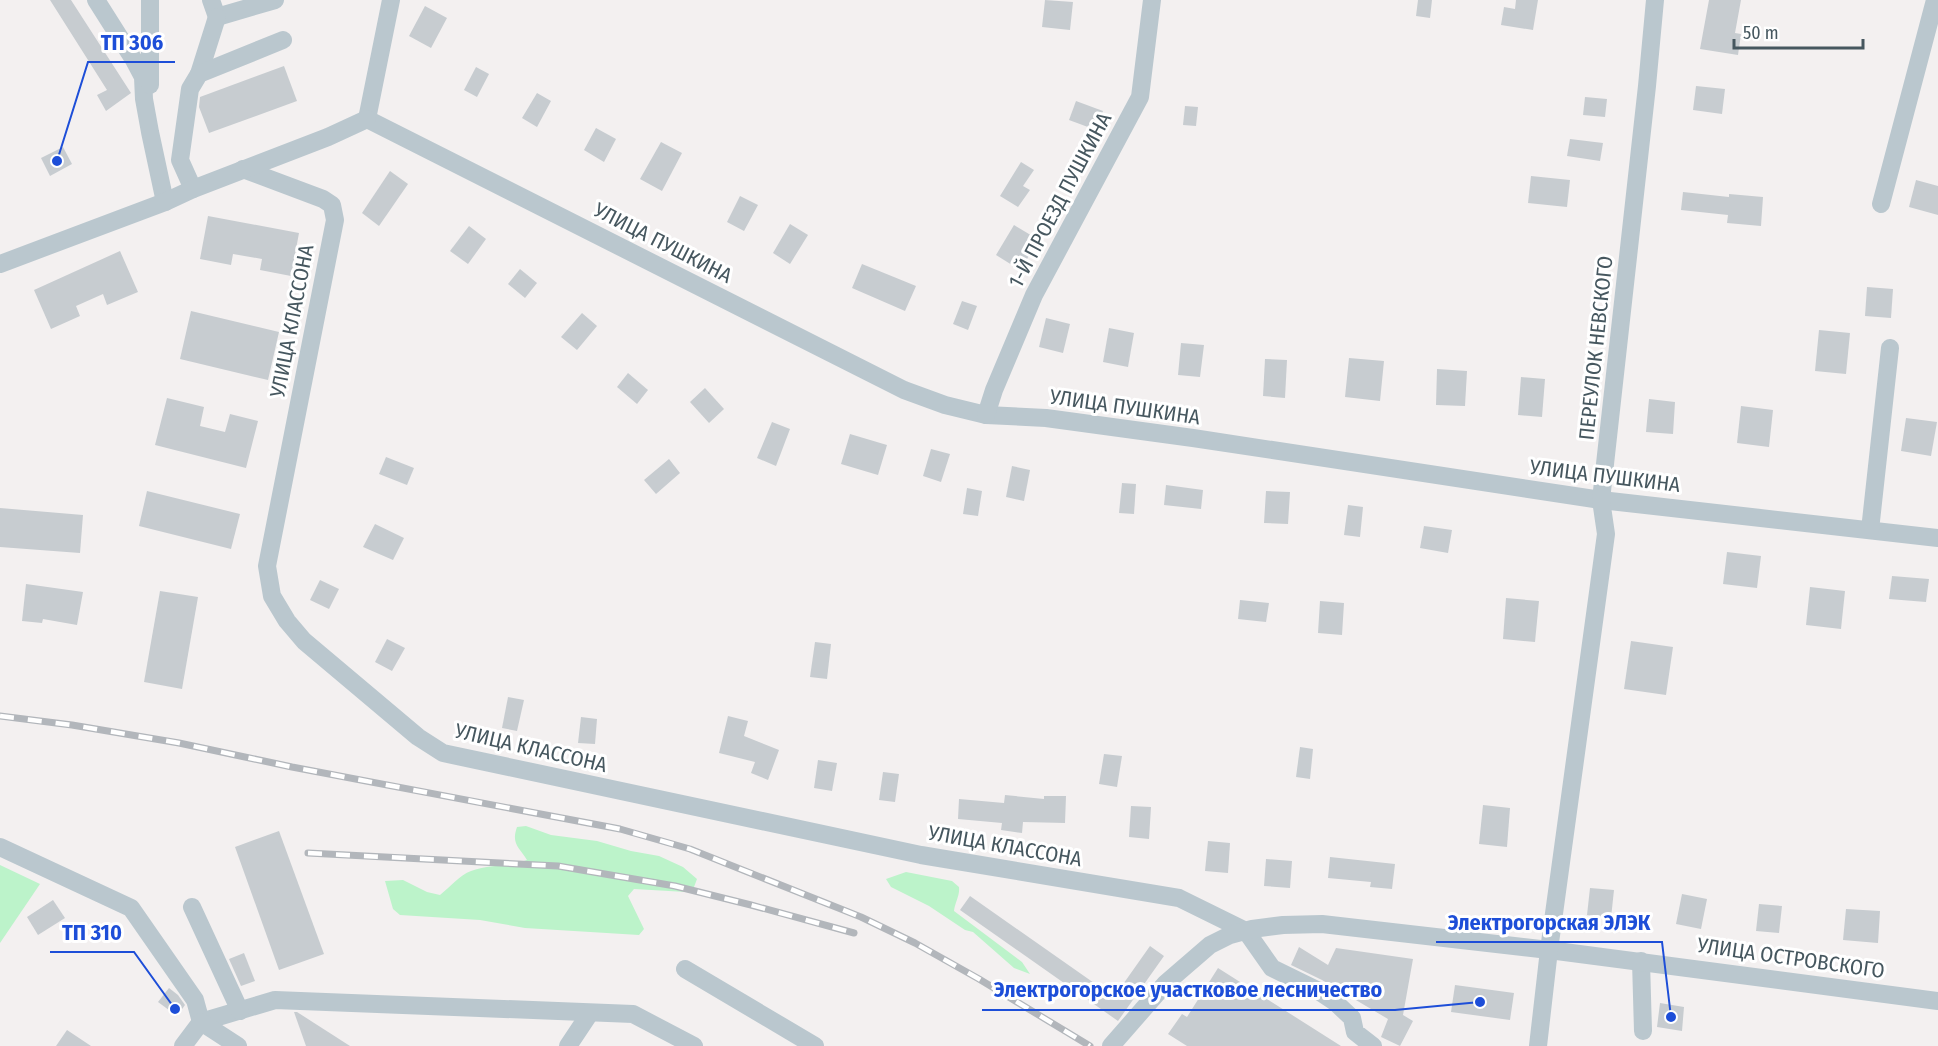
<svg xmlns="http://www.w3.org/2000/svg" width="1938" height="1046" viewBox="0 0 1938 1046" font-family="'Fira Sans Condensed',sans-serif">
  <style>
    .green { fill: #bcf3ca }
    .building { fill: #c7ccd0 }
    .lines { fill: none; stroke-linecap: round; stroke-linejoin: round }
    .minor { stroke: #bac7ce; stroke-width: 18 }
    .rail-casing { stroke: #b2b6bb; stroke-width: 7 }
    .rail { stroke: #fff; stroke-width: 4.5; stroke-dasharray: 14; stroke-linecap: butt }
    .labels { text-anchor: middle; stroke-width: 6; stroke-linejoin: round; paint-order: stroke }
    .street-label { font-size: 21px; fill: #46575f; stroke: #fff }
    .leader { fill: none; stroke: #1d4ed8; stroke-width: 2 }
    .callout-dot { fill: #1d4ed8; stroke: #fff; stroke-width: 2 }
    .callout-label { font-size: 22px; text-anchor: middle; font-weight: bold; fill: #1d4ed8; stroke: #fff; stroke-width: 6; stroke-linejoin: round; paint-order: stroke }
  </style>
  <rect width="100%" height="100%" fill="#f3f0f0"/>
  <g class="green">
    <path d="M526,826L551,835L597,841L631,851L659,856L683,867L697,879L694,887L686,892L634,889L628,896L644,929L639,935L525,928L480,920L400,915L393,909L385,881L403,880L427,892L440,895C450,887 460,875 471,871C489,864 509,867 527,860C519,847 511,844 517,827Z"/>
    <polygon points="0,865 40,884 0,943"/>
    <path d="M906,872L952,881L959,887C960,896 955,902 954,911L1022,962L1030,974L1014,968L973,932L965,930L929,906L891,887L886,879Z"/>
  </g>
  <g class="building">
    <polygon points="50,0 71,0 131,93 106,111 97,95 107,90"/>
    <polygon points="1045,0 1073,2 1070,30 1042,27"/>
    <polygon points="1418,0 1432,0 1430,18 1416,16"/>
    <polygon points="1516,0 1538,0 1533,30 1501,25 1504,7 1515,9"/>
    <polygon points="1709,0 1741,0 1735,33 1741,34 1738,55 1700,49"/>
    <polygon points="425,6 447,18 431,48 409,36"/>
    <polygon points="284,66 297,101 209,133 199,107 200,97"/>
    <polygon points="476,67 489,74 477,97 464,90"/>
    <polygon points="1696,86 1725,89 1722,114 1693,110"/>
    <polygon points="537,93 551,101 537,127 522,118"/>
    <polygon points="1585,97 1607,99 1605,117 1583,115"/>
    <polygon points="1076,101 1103,111 1096,130 1069,120"/>
    <polygon points="1185,106 1198,107 1196,126 1183,125"/>
    <polygon points="596,128 616,139 604,162 584,150"/>
    <polygon points="1570,139 1603,143 1600,161 1567,156"/>
    <polygon points="661,142 682,153 662,191 640,179"/>
    <polygon points="63,147 72,164 50,176 41,158"/>
    <polygon points="1021,162 1034,170 1023,186 1030,190 1018,207 1000,196"/>
    <polygon points="390,171 408,184 379,226 362,213"/>
    <polygon points="1531,176 1570,180 1567,207 1528,203"/>
    <polygon points="1916,180 1938,186 1938,215 1909,207"/>
    <polygon points="1683,192 1729,197 1729,194 1763,197 1761,226 1727,223 1728,215 1681,210"/>
    <polygon points="740,196 758,205 744,231 727,222"/>
    <polygon points="208,216 299,233 291,276 260,270 262,259 233,254 231,265 200,259"/>
    <polygon points="790,224 808,235 790,264 773,253"/>
    <polygon points="1014,225 1039,240 1020,270 996,255"/>
    <polygon points="469,226 486,239 468,264 450,251"/>
    <polygon points="120,251 138,292 107,305 103,294 76,306 80,316 51,329 34,290"/>
    <polygon points="862,264 916,286 905,311 852,288"/>
    <polygon points="520,269 537,283 525,298 508,284"/>
    <polygon points="1867,287 1893,289 1891,318 1865,316"/>
    <polygon points="962,301 977,306 968,330 953,324"/>
    <polygon points="191,311 279,332 268,380 180,359"/>
    <polygon points="582,313 597,326 577,350 561,337"/>
    <polygon points="1046,318 1070,324 1063,353 1039,347"/>
    <polygon points="1109,328 1134,333 1128,367 1103,362"/>
    <polygon points="1819,330 1850,333 1846,374 1815,371"/>
    <polygon points="1181,343 1204,345 1200,377 1178,375"/>
    <polygon points="1349,358 1384,361 1380,401 1345,397"/>
    <polygon points="1265,359 1287,360 1285,398 1263,396"/>
    <polygon points="1437,369 1467,371 1465,406 1436,405"/>
    <polygon points="628,373 648,390 637,404 617,387"/>
    <polygon points="1521,377 1545,379 1542,417 1518,415"/>
    <polygon points="705,388 724,409 709,423 690,402"/>
    <polygon points="167,398 204,407 200,426 225,432 230,414 258,421 246,468 155,445"/>
    <polygon points="1649,399 1675,402 1673,434 1646,432"/>
    <polygon points="1741,406 1773,410 1769,447 1737,443"/>
    <polygon points="1906,418 1937,422 1931,456 1901,451"/>
    <polygon points="772,422 790,429 776,466 757,458"/>
    <polygon points="850,434 887,445 878,475 841,464"/>
    <polygon points="931,449 950,454 941,482 923,476"/>
    <polygon points="386,457 414,468 407,485 379,474"/>
    <polygon points="669,459 680,473 656,494 644,480"/>
    <polygon points="1012,466 1030,470 1024,501 1006,497"/>
    <polygon points="1122,483 1136,484 1134,514 1119,513"/>
    <polygon points="1166,485 1203,490 1201,509 1164,505"/>
    <polygon points="967,488 982,491 978,516 963,514"/>
    <polygon points="147,491 240,514 231,549 139,526"/>
    <polygon points="1266,491 1290,492 1288,524 1264,523"/>
    <polygon points="1348,505 1363,507 1360,537 1344,535"/>
    <polygon points="0,508 83,515 80,553 0,547"/>
    <polygon points="375,524 404,538 393,560 363,547"/>
    <polygon points="1424,526 1452,530 1448,553 1420,548"/>
    <polygon points="1727,552 1761,556 1757,588 1723,584"/>
    <polygon points="1892,576 1929,579 1926,602 1889,599"/>
    <polygon points="320,580 339,589 329,609 310,600"/>
    <polygon points="26,584 83,592 77,625 43,619 42,623 22,621"/>
    <polygon points="1810,587 1845,591 1841,629 1806,625"/>
    <polygon points="160,591 198,597 182,689 144,682"/>
    <polygon points="1506,598 1539,601 1535,642 1503,639"/>
    <polygon points="1240,600 1269,603 1266,622 1238,619"/>
    <polygon points="1320,601 1344,603 1342,635 1318,633"/>
    <polygon points="387,639 405,648 392,671 375,662"/>
    <polygon points="1631,641 1673,647 1666,695 1624,689"/>
    <polygon points="815,642 831,644 827,679 810,677"/>
    <polygon points="508,697 524,700 517,731 502,728"/>
    <polygon points="728,716 748,721 744,736 779,750 768,780 751,773 755,762 719,753"/>
    <polygon points="581,717 597,719 595,744 578,743"/>
    <polygon points="1300,747 1313,749 1310,779 1296,777"/>
    <polygon points="1104,754 1122,756 1117,787 1099,784"/>
    <polygon points="818,760 837,763 832,791 814,788"/>
    <polygon points="883,772 899,774 895,802 879,800"/>
    <polygon points="1005,795 1044,799 1044,796 1066,796 1065,823 1023,822 1022,833 1001,830 1002,823 958,819 959,799 1004,803"/>
    <polygon points="1483,805 1510,808 1507,847 1479,844"/>
    <polygon points="1131,806 1151,807 1149,839 1129,837"/>
    <polygon points="279,831 324,954 279,970 235,847"/>
    <polygon points="1208,841 1230,843 1228,873 1205,871"/>
    <polygon points="1330,857 1395,864 1392,889 1370,887 1371,882 1328,878"/>
    <polygon points="1266,859 1292,861 1290,888 1264,886"/>
    <polygon points="1590,888 1614,890 1611,918 1587,915"/>
    <polygon points="1682,894 1707,899 1701,929 1676,924"/>
    <polygon points="970,896 1114,997 1150,946 1164,956 1118,1021 960,910"/>
    <polygon points="53,900 65,918 38,935 27,917"/>
    <polygon points="1759,904 1782,906 1779,933 1756,931"/>
    <polygon points="1846,909 1880,911 1878,943 1843,940"/>
    <polygon points="1299,947 1328,965 1336,948 1413,959 1403,1015 1413,1021 1400,1046 1381,1037 1388,1019 1322,980 1291,965"/>
    <polygon points="244,953 255,981 241,986 229,959"/>
    <polygon points="1218,968 1341,1046 1187,1046 1168,1034 1182,1014 1187,1017"/>
    <polygon points="1455,985 1514,993 1510,1020 1451,1012"/>
    <polygon points="169,988 178,995 185,1005 177,1016 158,1002"/>
    <polygon points="1660,1003 1684,1007 1682,1031 1657,1027"/>
    <polygon points="294,1012 297,1012 350,1046 306,1046"/>
    <polygon points="67,1030 91,1046 56,1046"/>
  </g>
  <g class="lines">
    <g class="minor">
      <polyline points="96,0 134,60 143,77 144,99 150,132 165,202"/>
      <polyline points="150,0 150,85"/>
      <polyline points="211,0 217,17 275,0"/>
      <polyline points="199,74 217,17"/>
      <polyline points="367,119 904,390 945,405 986,415 1046,418 1193,438 1601,500 1938,538"/>
      <polyline points="367,119 391,0"/>
      <polyline points="243,169 323,199 332,205 335,220 267,566 272,596 287,621 304,641 418,737 443,753 921,855 1179,898 1246,931 1272,968 1317,990 1335,1002 1352,1018 1355,1032 1373,1046"/>
      <polyline points="193,189 180,160 190,89 199,74 283,40"/>
      <polyline points="1881,204 1935,0"/>
      <polyline points="0,264 165,202 193,189 328,137 367,119"/>
      <polyline points="986,415 994,390 1034,295 1140,97 1152,0"/>
      <polyline points="1870,530 1890,348"/>
      <polyline points="0,847 131,908 195,1000 201,1022 275,1000 633,1014 694,1046"/>
      <polyline points="192,907 240,1011"/>
      <polyline points="1641,961 1643,1031"/>
      <polyline points="685,969 815,1046"/>
      <polyline points="183,1046 201,1022 238,1046"/>
      <polyline points="568,1046 590,1013"/>
      <polyline points="1111,1046 1166,983 1210,945 1230,935 1252,929 1283,925 1322,924 1549,950 1938,1001"/>
      <polyline points="1538,1046 1549,950 1606,534 1601,500 1647,86 1655,0"/>
    </g>
    <defs>
      <g id="rail">
        <polyline points="0,716 72,725 179,743 292,767 620,829 690,849 861,917 915,943 979,979 1090,1046"/>
        <polyline points="308,853 558,866 675,886 751,905 854,933"/>
      </g>
    </defs>
    <use href="#rail" class="rail-casing"/>
    <use href="#rail" class="rail"/>
  </g>
  <g class="labels">
    <g class="street-label">
      <text transform="translate(1060 200) rotate(-62)" y="7">1-Й ПРОЕЗД ПУШКИНА</text>
      <text transform="translate(663 243) rotate(27)" y="7">УЛИЦА ПУШКИНА</text>
      <text transform="translate(292 321) rotate(-79)" y="7">УЛИЦА КЛАССОНА</text>
      <text transform="translate(1596 348) rotate(-84)" y="7">ПЕРЕУЛОК НЕВСКОГО</text>
      <text transform="translate(1125 407) rotate(8)" y="7">УЛИЦА ПУШКИНА</text>
      <text transform="translate(1605 476) rotate(7)" y="7">УЛИЦА ПУШКИНА</text>
      <text transform="translate(531 748) rotate(13)" y="7">УЛИЦА КЛАССОНА</text>
      <text transform="translate(1005 846) rotate(10)" y="7">УЛИЦА КЛАССОНА</text>
      <text transform="translate(1791 958) rotate(8)" y="7">УЛИЦА ОСТРОВСКОГО</text>
    </g>
  </g>
  <path class="leader" d="M57 161L88 62H175M1671 1017L1662 942H1436M175 1009L134 952H50M1480 1002L1395 1010H982"/>
  <g class="callout-dot">
    <circle cx="57" cy="161" r="6"/>
    <circle cx="1671" cy="1017" r="6"/>
    <circle cx="175" cy="1009" r="6"/>
    <circle cx="1480" cy="1002" r="6"/>
  </g>
  <g class="callout-label">
    <text x="132" y="50">ТП 306</text>
    <text x="1549" y="930">Электрогорская ЭЛЭК</text>
    <text x="92" y="940">ТП 310</text>
    <text x="1188" y="997">Электрогорское участковое лесничество</text>
  </g>
  <path d="M1734 39v9h129v-9" fill="none" stroke="#46575f" stroke-width="3"/>
  <text x="1743" y="39" font-size="18" fill="#46575f" stroke="#ffffff" stroke-width="4.5" paint-order="stroke">50 m</text>
</svg>
